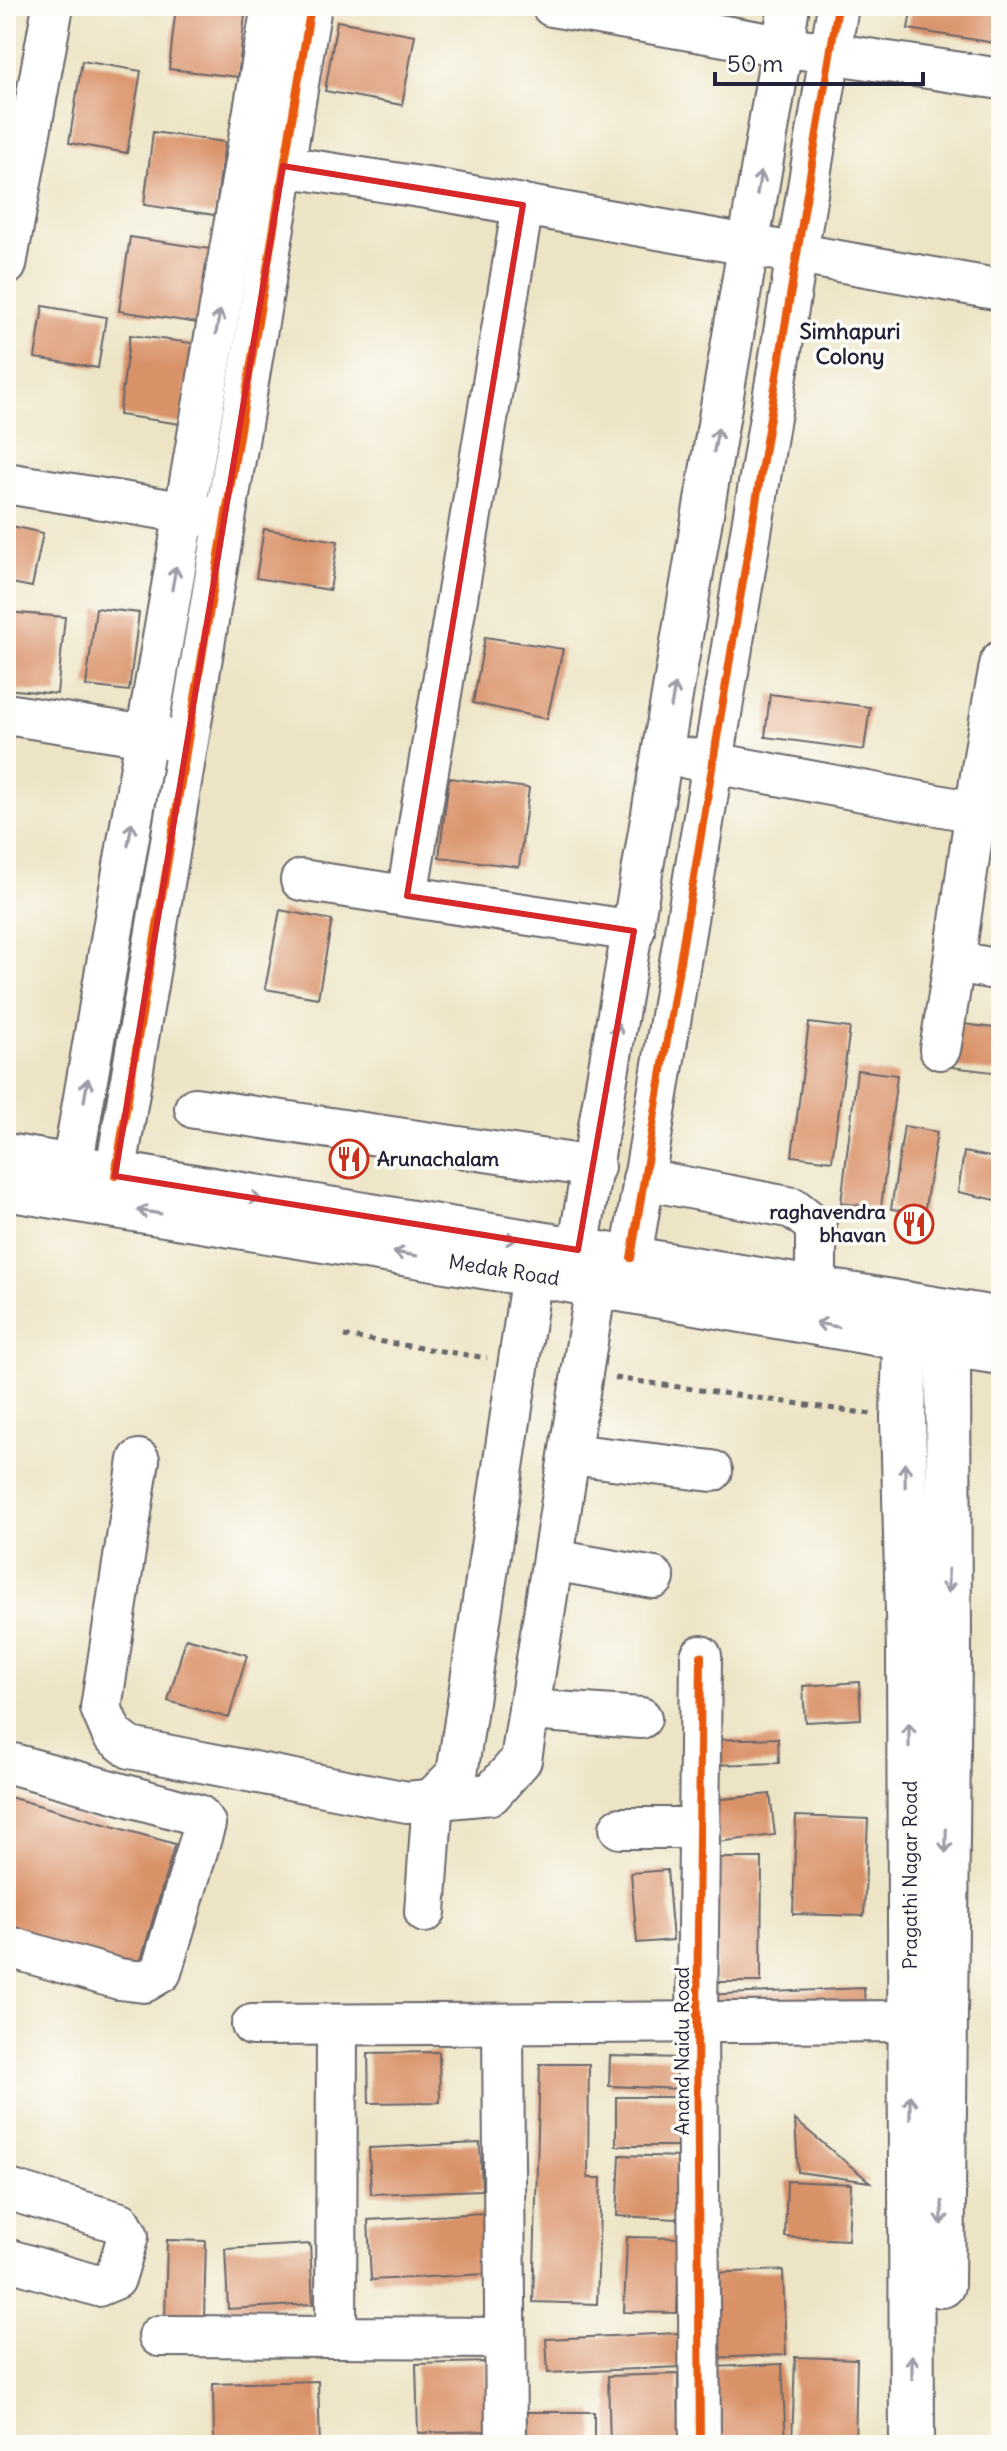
<svg xmlns="http://www.w3.org/2000/svg" width="1007" height="2451" viewBox="0 0 1007 2451" font-family="Delius,sans-serif">
  <style>
    .building { fill: #d99167 }
    .lines { fill: none; stroke-linecap: round; stroke-linejoin: round }
    .minor-casing { stroke: #69666b; stroke-width: 44 }
    .major-casing { stroke: #69666b; stroke-width: 48 }
    .path { stroke: #69666b; stroke-width: 5; stroke-dasharray: 6 6; stroke-linecap: butt }
    .minor { stroke: #fff; stroke-width: 40 }
    .major { stroke: #fff; stroke-width: 44 }
    .cycleway-casing { stroke: #fdfcf7; stroke-width: 13 }
    .cycleway { stroke: #e8590c; stroke-width: 8 }
    .oneway { stroke: #9c9ca7 }
    .marked { fill: none; stroke: #d62828; stroke-width: 6; stroke-linejoin: round }
    .labels { text-anchor: middle; stroke-width: 7; stroke-linejoin: round; paint-order: stroke }
    .poi-label { font-size: 20px; font-weight: bold; fill: #22223b; stroke: #fdfcf7; text-anchor: start }
    .street-label { font-size: 20px; fill: #22223b; stroke: #fdfcf7 }
    .neighbourhood-label { font-size: 22px; font-weight: bold; fill: #22223b; stroke: #fdfcf7 }
  </style>
  <rect width="100%" height="100%" fill="#fdfcf7"/>
  <filter id="ink" filterUnits="userSpaceOnUse"><feTurbulence type="fractalNoise" baseFrequency=".0125" numOctaves="2"/><feDisplacementMap in="SourceGraphic" scale="16" xChannelSelector="R" yChannelSelector="G"/><feConvolveMatrix kernelMatrix="1 2 1 2 8 2 1 2 1" color-interpolation-filters="sRGB"/></filter>
  <filter id="wash" filterUnits="userSpaceOnUse"><feTurbulence type="fractalNoise" baseFrequency=".006" numOctaves="4" result="noise"/><feDisplacementMap in="SourceGraphic" scale="32" xChannelSelector="R" yChannelSelector="G"/><feGaussianBlur stdDeviation="1.8" result="paint"/><feColorMatrix in="noise" values="0 0 0 0 0 0 0 0 0 0 0 0 0 0 0 0 0 1.4 0 .05"/><feComposite in="paint" operator="in"/></filter>
  <g filter="url(#wash)">
    <rect width="100%" height="100%" fill="#ede4c5"/>
    <g id="blocks">
      <g class="building">
        <polygon points="176,6 246,6 238,77 169,69"/>
        <polygon points="912,6 1001,6 1001,44 908,29"/>
        <polygon points="337,21 415,35 402,105 325,91"/>
        <polygon points="82,61 141,71 127,153 69,143"/>
        <polygon points="153,132 225,142 215,215 144,205"/>
        <polygon points="130,237 210,249 198,323 119,311"/>
        <polygon points="43,306 106,317 98,368 35,358"/>
        <polygon points="130,335 192,343 181,424 119,415"/>
        <polygon points="7,525 43,533 32,587 6,582"/>
        <polygon points="264,529 338,541 330,590 256,578"/>
        <polygon points="96,608 139,613 129,691 86,686"/>
        <polygon points="6,612 65,617 57,694 6,689"/>
        <polygon points="485,637 563,649 547,719 473,703"/>
        <polygon points="770,694 870,707 864,750 765,737"/>
        <polygon points="449,778 529,788 519,867 439,857"/>
        <polygon points="280,910 332,920 318,998 265,989"/>
        <polygon points="809,1023 850,1028 832,1161 792,1156"/>
        <polygon points="956,1023 1001,1029 1001,1073 950,1067"/>
        <polygon points="857,1070 897,1075 881,1208 841,1203"/>
        <polygon points="904,1126 937,1132 924,1214 891,1209"/>
        <polygon points="964,1152 1001,1159 1001,1201 958,1192"/>
        <polygon points="186,1638 247,1655 229,1718 168,1701"/>
        <polygon points="859,1682 861,1719 805,1722 803,1686"/>
        <polygon points="778,1738 779,1763 709,1765 708,1740"/>
        <polygon points="770,1794 775,1835 718,1842 713,1800"/>
        <polygon points="6,1796 175,1844 137,1974 6,1936"/>
        <polygon points="796,1816 868,1819 864,1916 793,1914"/>
        <polygon points="716,1858 762,1858 761,1982 715,1982"/>
        <polygon points="667,1870 673,1940 637,1943 631,1873"/>
        <polygon points="864,1988 865,2006 703,2013 702,1995"/>
        <polygon points="439,2052 440,2102 369,2103 368,2053"/>
        <polygon points="610,2056 682,2058 681,2089 609,2086"/>
        <polygon points="540,2064 589,2064 588,2178 601,2178 597,2304 533,2302"/>
        <polygon points="616,2097 680,2097 681,2146 616,2146"/>
        <polygon points="795,2120 870,2182 798,2172"/>
        <polygon points="480,2143 482,2190 371,2194 369,2148"/>
        <polygon points="620,2155 680,2157 678,2219 617,2216"/>
        <polygon points="787,2181 851,2184 848,2240 785,2237"/>
        <polygon points="483,2213 486,2274 371,2280 368,2220"/>
        <polygon points="627,2237 679,2238 677,2313 624,2312"/>
        <polygon points="167,2240 206,2241 204,2318 165,2317"/>
        <polygon points="310,2244 313,2304 228,2309 225,2249"/>
        <polygon points="783,2270 786,2355 709,2358 707,2273"/>
        <polygon points="678,2333 680,2367 548,2373 546,2339"/>
        <polygon points="795,2357 857,2359 855,2445 792,2445"/>
        <polygon points="487,2362 489,2431 418,2433 416,2364"/>
        <polygon points="782,2364 786,2444 717,2445 713,2367"/>
        <polygon points="678,2374 679,2445 610,2445 608,2376"/>
        <polygon points="318,2381 320,2445 214,2445 213,2384"/>
        <rect x="518" y="2412" width="76" height="33"/>
      </g>
    </g>
  </g>
  <g filter="url(#ink)">
    <use href="#blocks" fill-opacity="0" stroke="#69666b" stroke-width="2"/>
    <g class="lines">
      <defs>
        <g id="minor">
          <polyline points="552,6 782,46 1001,79"/>
          <polyline points="257,162 433,189 1001,290"/>
          <polyline points="6,265 53,6"/>
          <polyline points="6,483 212,517"/>
          <polyline points="6,714 172,740"/>
          <polyline points="687,758 1001,817"/>
          <polyline points="301,880 634,931"/>
          <polyline points="407,896 523,205"/>
          <polyline points="956,962 1001,970"/>
          <path d="M940,1049C963,920 975,790 1001,661"/>
          <polyline points="195,1108 594,1167"/>
          <polyline points="72,1167 272,6"/>
          <polyline points="115,1176 311,6"/>
          <polyline points="643,1179 793,1208 816,1226 816,1289"/>
          <polyline points="578,1250 789,6"/>
          <polyline points="631,1258 838,6"/>
          <polyline points="570,1454 712,1471"/>
          <polyline points="139,1460 101,1708 112,1734 130,1748 407,1802 491,1794 521,1760 596,1285"/>
          <polyline points="553,1560 654,1578"/>
          <polyline points="529,1710 641,1718"/>
          <polyline points="6,1762 198,1815 205,1824 161,1972 144,1982 119,1979 6,1946"/>
          <polyline points="620,1828 700,1828"/>
          <polyline points="425,1912 433,1798 457,1774 532,1274"/>
          <polyline points="503,2024 506,2445"/>
          <polyline points="252,2025 910,2021"/>
          <polyline points="337,2025 336,2337 505,2338"/>
          <polyline points="6,2189 121,2223 128,2236 115,2279 98,2286 6,2259"/>
          <polyline points="159,2336 336,2337"/>
          <polyline points="700,2445 697,2022 701,1656"/>
        </g>
        <g id="major">
          <polyline points="6,1156 1001,1320"/>
          <polyline points="6,1188 562,1279 904,1338 1001,1352"/>
          <polyline points="906,1304 903,1418 909,1653 912,2445"/>
          <polyline points="942,2285 949,1656 948,1343 951,1312"/>
        </g>
      </defs>
      <use href="#minor" class="minor-casing"/>
      <use href="#major" class="major-casing"/>
      <g class="path">
        <polyline points="344,1336 487,1358"/>
        <polyline points="615,1378 871,1414"/>
      </g>
      <use href="#minor" class="minor"/>
      <use href="#major" class="major"/>
      <defs>
        <g id="cycleway">
          <polyline points="115,1176 311,6"/>
          <polyline points="631,1258 838,6"/>
          <polyline points="700,2445 697,2022 701,1656"/>
        </g>
      </defs>
      <use href="#cycleway" class="cycleway-casing"/>
      <use href="#cycleway" class="cycleway"/>
    </g>
    <defs><path id="oneway-shaft" d="M-6 0H5M1.5-3L5.5 0L1.5 3" fill="none" stroke-width="1.6" stroke-linecap="round" stroke-linejoin="round" transform="scale(2)"/></defs>
    <g class="oneway">
      <use href="#oneway-shaft" transform="translate(759 183) rotate(-80)"/>
      <use href="#oneway-shaft" transform="translate(218 322) rotate(-80)"/>
      <use href="#oneway-shaft" transform="translate(716 440) rotate(-80)"/>
      <use href="#oneway-shaft" transform="translate(174 578) rotate(-80)"/>
      <use href="#oneway-shaft" transform="translate(673 696) rotate(-80)"/>
      <use href="#oneway-shaft" transform="translate(130 834) rotate(-80)"/>
      <use href="#oneway-shaft" transform="translate(616 1035) rotate(-80)"/>
      <use href="#oneway-shaft" transform="translate(86 1090) rotate(-80)"/>
      <use href="#oneway-shaft" transform="translate(249 1197) rotate(9)"/>
      <use href="#oneway-shaft" transform="translate(149 1212) rotate(-171)"/>
      <use href="#oneway-shaft" transform="translate(505 1238) rotate(9)"/>
      <use href="#oneway-shaft" transform="translate(405 1254) rotate(-171)"/>
      <use href="#oneway-shaft" transform="translate(827 1325) rotate(-170)"/>
      <use href="#oneway-shaft" transform="translate(905 1475) rotate(-91)"/>
      <use href="#oneway-shaft" transform="translate(948 1581) rotate(90)"/>
      <use href="#oneway-shaft" transform="translate(909 1735) rotate(-90)"/>
      <use href="#oneway-shaft" transform="translate(946 1841) rotate(91)"/>
      <use href="#oneway-shaft" transform="translate(910 2107) rotate(-90)"/>
      <use href="#oneway-shaft" transform="translate(942 2213) rotate(91)"/>
      <use href="#oneway-shaft" transform="translate(912 2367) rotate(-90)"/>
    </g>
  </g>
  <path class="marked" d="M283,166L523,205L407,896L634,931L578,1250L115,1176Z"/>
  <defs>
    <symbol id="restaurant-ring" viewBox="-11 -11 22 22"><circle r="9.5" fill="#fdfcf7" stroke="#c8321e" stroke-width="1.5"/><path d="M-5-6h1v4h1v-4h1v4h1v-4h1v5L-1.5 .5V6h-2V.5L-5-1ZM5-6V6H3V1.5H1.5Q1.5-4 5-6Z" fill="#c8321e"/></symbol>
  </defs>
  <g fill-rule="evenodd">
    <use href="#restaurant-ring" x="327" y="1137" width="44" height="44"/>
    <use href="#restaurant-ring" x="892" y="1202" width="44" height="44"/>
  </g>
  <g class="labels">
    <g class="poi-label">
      <text x="377" y="1166">Arunachalam</text>
      <text x="886" y="1219" text-anchor="end">raghavendra<tspan x="886" dy="23">bhavan</tspan></text>
    </g>
    <g class="street-label">
      <text transform="translate(504 1270) rotate(9)" y="7">Medak Road</text>
      <text transform="translate(910 1875) rotate(-90)" y="7">Pragathi Nagar Road</text>
      <text transform="translate(682 2051) rotate(-90)" y="7">Anand Naidu Road</text>
    </g>
    <g class="neighbourhood-label">
      <text x="850" y="339">Simhapuri<tspan x="850" dy="25">Colony</tspan></text>
    </g>
  </g>
  <rect width="1007" height="2451" fill="none" stroke="#fdfcf7" stroke-width="32"/>
  <path d="M715 72v12h208v-12" fill="none" stroke="#22223b" stroke-width="4"/>
  <text x="727" y="72" font-size="24" fill="#22223b" stroke="#fdfcf7" stroke-width="6" paint-order="stroke">50 m</text>
</svg>
